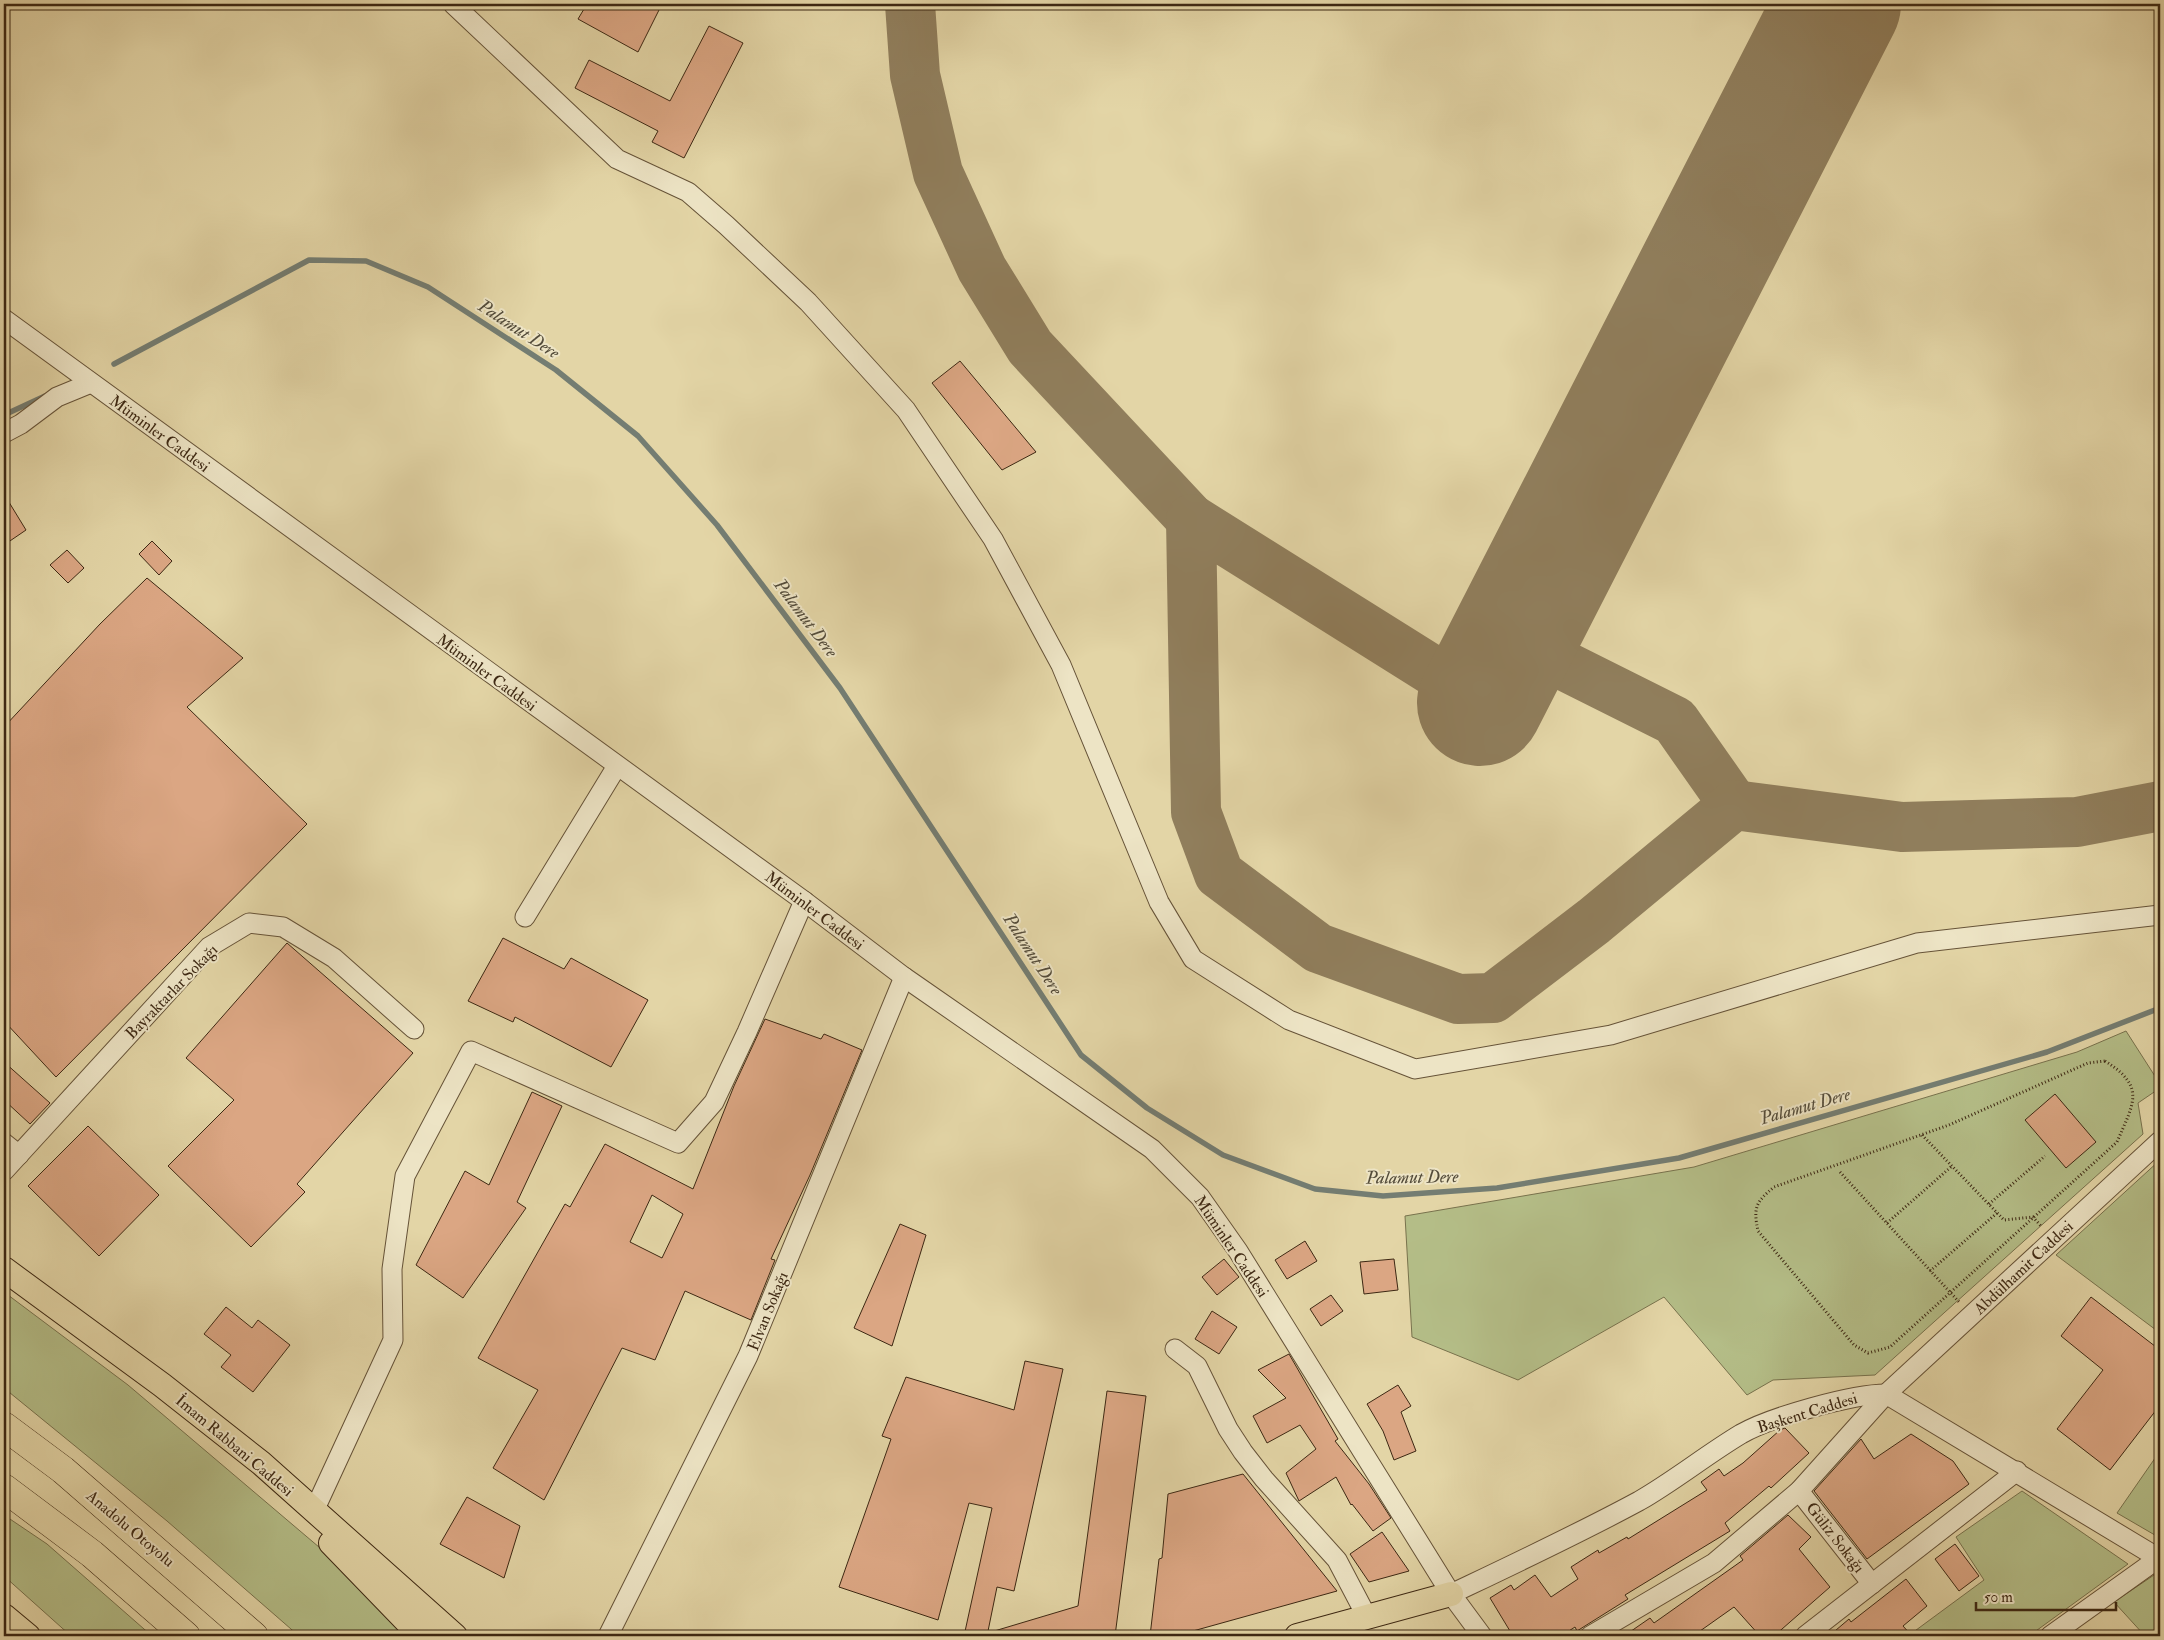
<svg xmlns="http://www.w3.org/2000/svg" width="2164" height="1640" viewBox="0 0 2164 1640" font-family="'IM FELL Double Pica',serif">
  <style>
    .green { fill: #b4bd87; stroke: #78724d }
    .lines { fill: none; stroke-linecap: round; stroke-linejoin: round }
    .stream { stroke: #747d72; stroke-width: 5.5 }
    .taxiway { stroke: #907e5c; stroke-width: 50 }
    .runway { stroke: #907e5c; stroke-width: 126 }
    .building { fill: #dba683; stroke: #3d2813; fill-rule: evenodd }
    .minor-casing { stroke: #665338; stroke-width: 21 }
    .major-casing { stroke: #3d2813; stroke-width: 26 }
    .highway-casing { stroke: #3d2813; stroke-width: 29 }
    .path { stroke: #3d2813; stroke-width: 3; stroke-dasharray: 1 2.5; stroke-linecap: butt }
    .minor { stroke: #ede4c5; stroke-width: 19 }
    .major { stroke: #e3d5a6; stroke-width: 24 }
    .highway { stroke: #e3d5a6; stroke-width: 28 }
    .labels { text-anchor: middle; stroke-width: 4; stroke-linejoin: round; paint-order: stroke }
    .street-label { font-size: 16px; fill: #3d2813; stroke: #ede4c5 }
    .water-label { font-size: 18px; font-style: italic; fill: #544c3a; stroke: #ede4c5 }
  </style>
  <rect width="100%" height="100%" fill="#e3d5a6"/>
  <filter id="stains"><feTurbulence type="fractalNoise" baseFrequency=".004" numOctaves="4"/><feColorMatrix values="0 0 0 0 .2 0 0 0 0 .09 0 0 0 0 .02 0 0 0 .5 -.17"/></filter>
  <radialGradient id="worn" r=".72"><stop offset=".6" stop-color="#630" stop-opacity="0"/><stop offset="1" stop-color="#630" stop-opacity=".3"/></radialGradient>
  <g class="green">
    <polygon points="2126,1031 2160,1084 2160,1088 2138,1103 2143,1134 1875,1375 1773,1380 1747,1395 1664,1297 1518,1380 1412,1337 1405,1216 1694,1167 2077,1052"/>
    <polygon points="2160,1160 2160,1333 2056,1255"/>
    <polygon points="4,1292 128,1385 326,1553 405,1636 299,1636 167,1521 4,1388"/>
    <polygon points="2160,1451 2160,1538 2117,1513"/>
    <polygon points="2022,1491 2128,1564 2029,1636 1908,1636 1984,1580 1956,1537"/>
    <polygon points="4,1515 47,1544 152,1636 71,1636 4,1576"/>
    <polygon points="2157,1573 2160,1575 2160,1636 2145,1636 2114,1602"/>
  </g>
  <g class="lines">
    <g class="stream">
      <polyline points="114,364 309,260 366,261 428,287 556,370 638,436 717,525 840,688 1081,1055 1147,1108 1223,1155 1315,1189 1383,1196 1497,1188 1679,1158 2047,1052 2160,1008"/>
      <polyline points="4,415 45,396"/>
    </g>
    <g class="taxiway">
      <polyline points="910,4 915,75 938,173 982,269 1030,347 1191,519"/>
      <polyline points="1541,654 1675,721 1734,805"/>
      <polyline points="1467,692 1191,519 1196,812 1219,874 1318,948 1458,999 1493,998 1594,921 1734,805 1902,827 2077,822 2160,806"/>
    </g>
    <polyline class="runway" points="1480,703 1838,4"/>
  </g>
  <g class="building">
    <polygon points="587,4 662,4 638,52 578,19"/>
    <polygon points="709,26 743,43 684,158 652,142 658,131 575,88 589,60 670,101"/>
    <polygon points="960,361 1036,452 1002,470 932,383"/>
    <polygon points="4,494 26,530 4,545"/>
    <polygon points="152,541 172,561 159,575 139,554"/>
    <polygon points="67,550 84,568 68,583 50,565"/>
    <polygon points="147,578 243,658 187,707 307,824 56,1077 4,1021 4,727 100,624"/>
    <polygon points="503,938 564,969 571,958 648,1000 611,1067 515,1017 513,1022 468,1001"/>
    <polygon points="287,943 413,1053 297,1184 305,1192 251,1247 168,1166 234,1100 186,1058"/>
    <path d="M765,1019L821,1039L824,1034L862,1050L810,1175L771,1259L775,1260L751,1320L685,1291L655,1360L622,1348L544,1500L493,1468L538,1390L478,1358L565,1204L570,1207L605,1144L693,1189L734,1086ZM652,1195L683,1214L662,1258L630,1242Z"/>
    <polygon points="4,1062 50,1103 30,1124 4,1100"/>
    <polygon points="532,1092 562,1106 517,1202 526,1208 463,1298 416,1265 465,1171 489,1185"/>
    <polygon points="2055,1094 2096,1142 2066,1168 2025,1120"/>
    <polygon points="88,1126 159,1195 99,1256 28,1186"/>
    <polygon points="900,1224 926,1235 892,1346 854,1328"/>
    <polygon points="1305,1241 1317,1261 1287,1279 1275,1260"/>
    <polygon points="1224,1259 1239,1277 1217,1295 1202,1277"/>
    <polygon points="1394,1259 1398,1290 1364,1294 1360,1262"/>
    <polygon points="1331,1295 1343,1311 1321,1326 1310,1309"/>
    <polygon points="2091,1297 2160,1350 2160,1405 2110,1470 2057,1429 2103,1370 2061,1336"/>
    <polygon points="226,1307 252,1328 258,1320 290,1345 253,1392 221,1367 231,1355 204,1334"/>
    <polygon points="1212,1311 1237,1327 1219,1354 1195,1339"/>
    <polygon points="1289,1354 1338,1439 1335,1441 1369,1484 1391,1518 1373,1531 1352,1504 1351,1505 1336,1477 1299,1501 1286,1473 1316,1449 1300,1425 1267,1443 1253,1416 1286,1398 1258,1370"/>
    <polygon points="1025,1361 1063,1369 1014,1591 997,1587 987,1636 964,1636 992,1508 969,1503 938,1620 839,1587 891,1439 882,1436 906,1377 1014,1410"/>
    <polygon points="1398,1385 1411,1406 1401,1412 1416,1451 1394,1460 1383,1431 1367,1404"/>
    <polygon points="1107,1391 1146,1396 1115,1636 991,1636 991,1632 1078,1606"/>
    <polygon points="1785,1428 1809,1453 1771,1488 1769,1486 1725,1523 1730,1531 1625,1595 1628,1599 1577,1631 1575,1627 1561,1636 1513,1636 1490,1598 1511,1585 1514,1590 1535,1575 1551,1597 1578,1579 1571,1567 1598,1550 1599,1553 1627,1537 1628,1539 1707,1490 1701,1482 1719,1469 1724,1476 1743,1463 1780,1430"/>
    <polygon points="1911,1434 1953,1461 1969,1484 1867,1559 1814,1491 1861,1439 1874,1459"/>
    <polygon points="1243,1474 1337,1591 1175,1636 1150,1636 1159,1559 1162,1558 1168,1494"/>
    <polygon points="467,1497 520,1526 504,1578 440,1544"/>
    <polygon points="1788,1515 1811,1537 1799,1549 1830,1587 1774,1636 1760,1636 1734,1607 1693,1636 1624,1636 1650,1618 1654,1623 1743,1560 1740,1556"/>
    <polygon points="1382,1532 1409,1571 1369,1582 1350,1554"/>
    <polygon points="1955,1544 1979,1576 1959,1591 1935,1559"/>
    <polygon points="1906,1579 1927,1606 1903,1626 1912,1636 1829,1636 1849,1619 1851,1622"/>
  </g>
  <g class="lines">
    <defs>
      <g id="minor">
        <polyline points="453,4 617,159 688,192 726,225 808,302 906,410 993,539 1061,665 1159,902 1193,959 1289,1020 1415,1069 1611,1035 1917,943 2160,915"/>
        <polyline points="4,319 804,901 904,977 1152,1149 1200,1197 1238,1251 1451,1594 1482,1636"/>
        <polyline points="4,433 21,424 57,397 91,383"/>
        <polyline points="525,917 617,766"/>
        <polyline points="4,1143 19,1155"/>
        <polyline points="4,1171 209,947 249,923 283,927 334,958 414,1029"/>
        <polyline points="1175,1349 1197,1366 1228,1429 1243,1452 1264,1479 1337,1560 1367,1617"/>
        <polyline points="1799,1491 1872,1584"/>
        <polyline points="314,1511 393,1340 392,1269 405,1176 471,1051 678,1143 714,1102 747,1032 804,901"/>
        <path d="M1451,1594C1514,1564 1578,1534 1639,1501C1674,1481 1706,1455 1741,1434C1771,1417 1852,1394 1886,1394L2160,1559"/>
        <polyline points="608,1636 748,1356 904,977"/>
        <polyline points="1590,1636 1714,1563 1799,1491 1886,1394 2160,1141"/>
        <polyline points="1805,1636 2017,1471"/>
        <polyline points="2050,1636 2159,1558"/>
      </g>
      <g id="major">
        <polyline points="4,1269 162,1385 261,1463 455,1636"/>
        <polyline points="331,1543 421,1636"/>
        <polyline points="4,1616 28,1636"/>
        <polyline points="1297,1636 1451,1594"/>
      </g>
      <g id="highway">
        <polyline points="4,1426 63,1470 254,1636"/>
        <polyline points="4,1488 92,1554 186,1636"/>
      </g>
    </defs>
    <use href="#minor" class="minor-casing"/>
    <use href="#major" class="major-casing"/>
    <use href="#highway" class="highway-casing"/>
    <g class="path">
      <path d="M2105,1061C2147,1087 2133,1104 2117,1142L1890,1347L1868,1353L1854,1345L1758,1231C1753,1207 1756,1202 1774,1187L1949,1125L2088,1063Z"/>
      <polyline points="1922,1135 2004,1220 2033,1217 2041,1226"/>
      <polyline points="1840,1172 1960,1303"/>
      <polyline points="1989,1204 2045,1156"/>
      <polyline points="1887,1223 1952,1166"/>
      <polyline points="1930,1271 1997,1213"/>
    </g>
    <use href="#minor" class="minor"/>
    <use href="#major" class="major"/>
    <use href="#highway" class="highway"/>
  </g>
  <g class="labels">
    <g class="street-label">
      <text transform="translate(160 433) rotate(36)" y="6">Müminler Caddesi</text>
      <text transform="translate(487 672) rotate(36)" y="6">Müminler Caddesi</text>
      <text transform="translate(815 910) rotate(37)" y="6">Müminler Caddesi</text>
      <text transform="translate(171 991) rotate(-46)" y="6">Bayraktarlar Sokağı</text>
      <text transform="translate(1232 1246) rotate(56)" y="6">Müminler Caddesi</text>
      <text transform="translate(2023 1267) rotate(-43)" y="6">Abdülhamit Caddesi</text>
      <text transform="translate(767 1311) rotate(-68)" y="6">Elvan Sokağı</text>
      <text transform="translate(1807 1412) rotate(-17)" y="6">Başkent Caddesi</text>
      <text transform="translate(235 1445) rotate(40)" y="6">İmam Rabbani Caddesi</text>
      <text transform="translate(131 1528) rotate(40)" y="6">Anadolu Otoyolu</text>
      <text transform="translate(1836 1537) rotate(52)" y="6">Güliz Sokağı</text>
    </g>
    <g class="water-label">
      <text transform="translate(519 329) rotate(33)" y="6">Palamut Dere</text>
      <text transform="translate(806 618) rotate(53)" y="6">Palamut Dere</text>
      <text transform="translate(1033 954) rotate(57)" y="6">Palamut Dere</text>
      <text transform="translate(1805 1106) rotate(-16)" y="6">Palamut Dere</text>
      <text transform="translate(1412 1177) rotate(-1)" y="6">Palamut Dere</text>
    </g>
  </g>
  <rect width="2164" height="1640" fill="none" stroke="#e3d5a6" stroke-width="20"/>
  <rect x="5" y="5" width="2154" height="1630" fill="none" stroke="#3d2813" stroke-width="2.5"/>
  <rect x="10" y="10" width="2144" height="1620" fill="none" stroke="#3d2813"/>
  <path d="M1976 1602v8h140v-8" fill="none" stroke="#3d2813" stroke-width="2.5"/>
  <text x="1984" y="1602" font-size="15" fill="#3d2813" stroke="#ede4c5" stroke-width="4" paint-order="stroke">50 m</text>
  <rect width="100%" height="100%" filter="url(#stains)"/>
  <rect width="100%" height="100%" fill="url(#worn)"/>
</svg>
